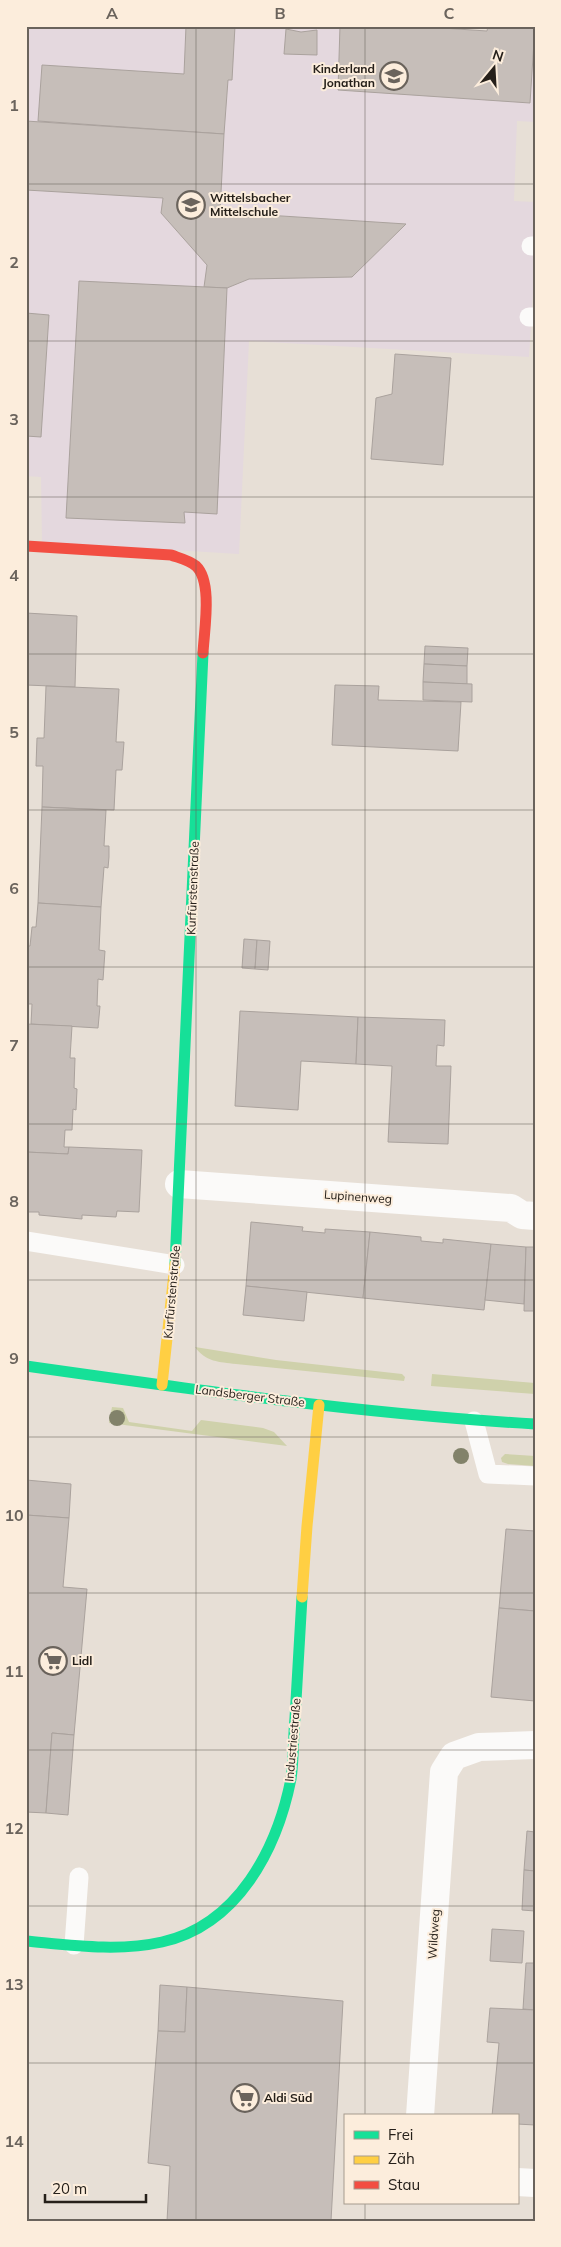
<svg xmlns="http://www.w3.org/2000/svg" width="561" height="2247" viewBox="0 0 561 2247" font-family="Mulish,sans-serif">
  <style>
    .education { fill: #e4d8de }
    .green { fill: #cfd1ab }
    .building { fill: #c6beb9; stroke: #aaa29d }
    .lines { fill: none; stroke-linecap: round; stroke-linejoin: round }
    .lane { stroke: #fbfaf9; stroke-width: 19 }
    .street { stroke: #fbfaf9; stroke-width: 28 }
    .fast { stroke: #16e098; stroke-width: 11 }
    .slow { stroke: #ffcf43; stroke-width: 11 }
    .jam { stroke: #f24e42; stroke-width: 11 }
    .tree { fill: #82826a }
    .grid { fill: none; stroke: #6a635c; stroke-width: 1; stroke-opacity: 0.55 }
    .labels { text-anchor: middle; stroke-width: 4; stroke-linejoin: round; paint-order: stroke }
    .poi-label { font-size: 12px; font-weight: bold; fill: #26201a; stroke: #fceddc; text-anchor: start }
    .street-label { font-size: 12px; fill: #26201a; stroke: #fceddc }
    .neatline { fill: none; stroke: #6a635c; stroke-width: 2 }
    .grid-label { font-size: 16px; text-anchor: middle; font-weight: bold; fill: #6a635c }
  </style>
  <rect width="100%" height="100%" fill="#e7dfd6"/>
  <polygon class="education" points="26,26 412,26 487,31 488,26 535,26 535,122 517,121 514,201 535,202 535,261 529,357 249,341 239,554 42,542 41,477 26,476"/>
  <g class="green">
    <path d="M195,1347L276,1360L402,1374L405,1377L404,1381L236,1364C219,1362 206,1362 195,1347Z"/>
    <polygon points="432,1374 535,1383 535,1394 431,1386"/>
    <polygon points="112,1407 123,1408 129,1422 192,1431 201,1420 263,1428 274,1432 287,1446 109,1423"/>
    <polygon points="505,1454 535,1456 535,1466 508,1464 502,1462 501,1458"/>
  </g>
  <g class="building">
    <polygon points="186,26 235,26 232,80 228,80 224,134 38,121 42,65 184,74"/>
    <polygon points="340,26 412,26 487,31 488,26 535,26 530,103 338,90"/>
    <polygon points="286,29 301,32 317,30 317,55 284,54"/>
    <polygon points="26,121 224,134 220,212 406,224 352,277 249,279 227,288 204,287 207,265 161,213 163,198 26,190"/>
    <polygon points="79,281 227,288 217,514 184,512 185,523 66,518"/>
    <polygon points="26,313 49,315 41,437 26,436"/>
    <polygon points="395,354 451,358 443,465 371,459 376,398 392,394"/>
    <polygon points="26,613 77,616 75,687 26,685"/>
    <polygon points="425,646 468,648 467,666 424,664"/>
    <polygon points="424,664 467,666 467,684 423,682"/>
    <polygon points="423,682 472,684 472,702 423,700"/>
    <polygon points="335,685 379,686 378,700 461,702 458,751 332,745"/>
    <polygon points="46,686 119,689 116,742 124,742 122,770 116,770 114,810 42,807 43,766 36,766 37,738 44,738"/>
    <polygon points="42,807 106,810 104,846 109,846 109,857 108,868 104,867 101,907 38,903"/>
    <polygon points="38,903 101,907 99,950 105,951 103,980 98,979 97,1006 100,1006 98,1028 31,1024 32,1004 26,1004 26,946 30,946 32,927 36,927"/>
    <polygon points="244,939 257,940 255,969 242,968"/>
    <polygon points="257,940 270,941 268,970 255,969"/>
    <polygon points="240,1011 358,1017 356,1064 301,1061 298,1110 235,1106"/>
    <polygon points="358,1017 445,1020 444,1046 437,1045 436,1066 451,1066 448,1144 388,1142 392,1066 356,1064"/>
    <polygon points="26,1024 72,1026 70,1058 75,1058 74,1088 77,1089 76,1110 73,1109 72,1130 65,1130 64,1147 69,1147 68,1154 26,1152"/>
    <polygon points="69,1147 142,1150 139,1212 117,1211 116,1217 82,1215 82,1219 39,1215 39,1212 26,1212 26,1152 68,1154"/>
    <polygon points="251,1222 303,1227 302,1231 325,1233 325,1229 370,1232 363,1298 246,1286"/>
    <polygon points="370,1232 421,1237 421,1241 443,1243 443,1239 491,1244 484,1310 363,1298"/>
    <polygon points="491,1244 526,1247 524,1304 485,1300"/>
    <polygon points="526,1247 535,1247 535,1311 524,1311"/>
    <polygon points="246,1286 307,1292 304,1321 243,1315"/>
    <polygon points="26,1480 71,1484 69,1518 26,1515"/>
    <polygon points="26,1515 69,1518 63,1587 87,1589 74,1735 52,1733 46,1813 26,1812"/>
    <polygon points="506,1529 535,1531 535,1611 499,1608"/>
    <polygon points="499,1608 535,1611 535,1701 491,1697"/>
    <polygon points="52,1733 74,1735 68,1815 46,1813"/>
    <polygon points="527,1831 535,1832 535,1871 524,1870"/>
    <polygon points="524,1870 535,1871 535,1911 522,1910"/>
    <polygon points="492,1929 524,1931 522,1963 490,1961"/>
    <polygon points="526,1963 535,1963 535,2010 523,2009"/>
    <polygon points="160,1985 187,1987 185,2032 158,2031"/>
    <polygon points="187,1987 343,2001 331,2221 167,2221 170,2166 148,2163 158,2031 185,2032"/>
    <polygon points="490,2008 535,2010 535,2125 517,2124 517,2116 492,2116 499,2043 487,2042"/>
  </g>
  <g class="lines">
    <g class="lane">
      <polyline points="531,246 535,246"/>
      <polyline points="529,317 535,317"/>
      <polyline points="26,1241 175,1265"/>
      <polyline points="474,1421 488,1474 535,1476"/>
      <polyline points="74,1945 79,1877"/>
    </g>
    <g class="street">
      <polyline points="179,1184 511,1208 522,1215 535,1216"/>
      <polyline points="420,2116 444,1772 454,1756 479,1747 535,1745"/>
      <polyline points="517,2182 535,2183"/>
    </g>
    <g class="fast">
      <polyline points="175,1264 203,653"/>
      <path d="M26,1366C195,1390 364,1414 535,1424"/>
      <path d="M26,1941C70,1945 118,1952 162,1942C238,1925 277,1849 291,1779C294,1759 293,1738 295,1718C297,1678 300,1638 302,1597"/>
    </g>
    <g class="slow">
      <polyline points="162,1385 175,1264"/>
      <polyline points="302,1597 307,1526 319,1405"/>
    </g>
    <path class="jam" d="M26,546L171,555C179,558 189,560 196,566C213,582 204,631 203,653"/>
  </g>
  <g class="tree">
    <circle cx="117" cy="1418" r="8"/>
    <circle cx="461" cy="1456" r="8"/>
  </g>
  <path class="grid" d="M196,26V2221M365,26V2116M26,184H535M26,341H535M26,497H535M26,654H535M26,810H535M26,967H535M26,1124H535M26,1280H535M26,1437H535M26,1593H535M26,1750H535M26,1906H535M26,2063H535M365,2203V2221"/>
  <defs>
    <symbol id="school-ring" viewBox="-11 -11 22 22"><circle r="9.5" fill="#fceddc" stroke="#6a635c" stroke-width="1.5"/><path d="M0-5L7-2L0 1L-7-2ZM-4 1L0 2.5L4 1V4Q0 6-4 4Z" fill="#6a635c"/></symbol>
    <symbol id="supermarket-ring" viewBox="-11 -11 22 22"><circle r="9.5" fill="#fceddc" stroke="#6a635c" stroke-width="1.5"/><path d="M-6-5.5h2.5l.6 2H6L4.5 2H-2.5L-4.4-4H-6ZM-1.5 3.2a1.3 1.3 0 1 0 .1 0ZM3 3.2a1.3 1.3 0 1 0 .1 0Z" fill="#6a635c"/></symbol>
  </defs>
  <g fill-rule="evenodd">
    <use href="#school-ring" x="378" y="60" width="32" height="32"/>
    <use href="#school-ring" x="175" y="189" width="32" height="32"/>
    <use href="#supermarket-ring" x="37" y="1645" width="32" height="32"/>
    <use href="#supermarket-ring" x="229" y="2082" width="32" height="32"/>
  </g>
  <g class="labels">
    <g class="poi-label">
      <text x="375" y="73" text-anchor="end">Kinderland<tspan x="375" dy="14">Jonathan</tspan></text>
      <text x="210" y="202">Wittelsbacher<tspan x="210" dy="14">Mittelschule</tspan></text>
      <text x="72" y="1665">Lidl</text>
      <text x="264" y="2102">Aldi Süd</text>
    </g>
    <g class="street-label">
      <text transform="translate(193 888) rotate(-88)" y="4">Kurfürstenstraße</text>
      <text transform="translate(358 1197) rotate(4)" y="4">Lupinenweg</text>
      <text transform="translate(172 1292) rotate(-85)" y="4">Kurfürstenstraße</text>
      <text transform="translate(250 1396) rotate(7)" y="4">Landsberger Straße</text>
      <text transform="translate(293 1740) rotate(-85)" y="4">Industriestraße</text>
      <text transform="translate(434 1934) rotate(-86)" y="4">Wildweg</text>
    </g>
  </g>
  <rect width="561" height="2247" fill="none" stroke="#fceddc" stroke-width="55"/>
  <rect x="344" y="2114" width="175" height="90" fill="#fceddc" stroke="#a69b8e"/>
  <rect x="354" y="2131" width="25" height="8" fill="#16e098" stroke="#a69b8e"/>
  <text x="388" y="2140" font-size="15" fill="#26201a">Frei</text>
  <rect x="354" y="2156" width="25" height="8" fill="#ffcf43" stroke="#a69b8e"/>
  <text x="388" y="2164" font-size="15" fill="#26201a">Zäh</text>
  <rect x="354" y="2181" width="25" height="8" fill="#f24e42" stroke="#a69b8e"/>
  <text x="388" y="2190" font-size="15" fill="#26201a">Stau</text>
  <g transform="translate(494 68) rotate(18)" stroke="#fceddc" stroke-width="4" paint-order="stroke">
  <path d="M0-4L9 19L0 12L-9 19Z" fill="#26201a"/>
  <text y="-8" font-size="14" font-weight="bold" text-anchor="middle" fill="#26201a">N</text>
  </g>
  <path d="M45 2194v8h101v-8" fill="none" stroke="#26201a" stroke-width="2.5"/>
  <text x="52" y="2194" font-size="15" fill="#26201a" stroke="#fceddc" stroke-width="4" paint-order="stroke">20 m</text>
  <rect x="28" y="28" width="506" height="2192" class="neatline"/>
  <g class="grid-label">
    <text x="112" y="19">A</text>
    <text x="280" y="19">B</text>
    <text x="449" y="19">C</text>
    <text x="14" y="111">1</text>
    <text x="14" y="268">2</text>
    <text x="14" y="425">3</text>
    <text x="14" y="581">4</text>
    <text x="14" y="738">5</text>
    <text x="14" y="894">6</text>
    <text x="14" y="1051">7</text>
    <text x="14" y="1207">8</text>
    <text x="14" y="1364">9</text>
    <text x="14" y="1521">10</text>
    <text x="14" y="1677">11</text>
    <text x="14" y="1834">12</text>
    <text x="14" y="1990">13</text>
    <text x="14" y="2147">14</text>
  </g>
</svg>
